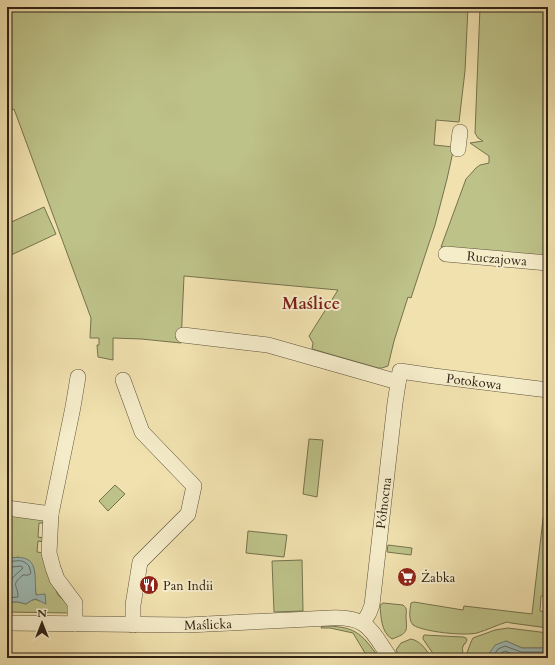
<svg xmlns="http://www.w3.org/2000/svg" width="555" height="665" viewBox="0 0 555 665" font-family="Cardo,serif">
  <style>
    .green { fill: #bdc288; stroke: #76724e }
    .water { fill: #9ebbb5; stroke: #727e75 }
    .lines { fill: none; stroke-linecap: round; stroke-linejoin: round }
    .shore { stroke: #666e65; stroke-width: 1 }
    .minor-casing { stroke: #5f523b; stroke-width: 16 }
    .minor { stroke: #f5ecca; stroke-width: 15 }
    .labels { text-anchor: middle; stroke-width: 4; stroke-linejoin: round; paint-order: stroke }
    .street-label { font-size: 13px; fill: #2f2215; stroke: #f5ecca }
    .poi-label { font-size: 13px; fill: #2f2215; stroke: #f5ecca; text-anchor: start }
    .district-label { font-size: 17px; font-weight: bold; fill: #7a1f14; stroke: #f5ecca }
  </style>
  <rect width="100%" height="100%" fill="#f0e1ae"/>
  <filter id="stains"><feTurbulence type="fractalNoise" baseFrequency=".005" numOctaves="4"/><feColorMatrix values="0 0 0 0 .2 0 0 0 0 .09 0 0 0 0 .02 0 0 0 .5 -.17"/></filter>
  <radialGradient id="worn" r=".72"><stop offset=".6" stop-color="#630" stop-opacity="0"/><stop offset="1" stop-color="#630" stop-opacity=".3"/></radialGradient>
  <g class="green">
    <polygon points="7,7 468,7 465,71 459,122 436,120 434,145 454,147 447,179 435,225 411,298 408,297 394,341 388,366 382,368 378,368 312,349 313,343 309,336 338,290 184,276 181,343 141,339 113,338 113,360 98,357 97,345 99,345 99,338 90,338 91,318 14,109 7,112"/>
    <polygon points="480,7 548,7 548,257 441,247 466,179 476,168 480,165 489,163 489,156 470,143 483,141 478,138 475,133"/>
    <polygon points="44,207 56,234 9,256 7,253 7,224"/>
    <polygon points="309,439 323,440 317,497 303,494"/>
    <path d="M548,476V596H541L540,611L548,612V628L511,623L507,622C497,625 487,630 477,633C464,636 424,632 413,625C408,619 410,610 411,603L414,602L463,610L464,606L532,614Z"/>
    <polygon points="115,485 125,494 108,511 99,501"/>
    <path d="M7,513L42,518L46,523H39L38,537L45,538L44,542L38,541L37,552L44,553L52,581L58,595L67,603L69,613L7,612V602H18L26,604C32,600 34,598 40,601L36,595L35,586L19,557L11,558L9,552H7Z"/>
    <polygon points="248,531 287,535 284,557 246,553"/>
    <polygon points="388,545 412,548 411,555 387,552"/>
    <polygon points="302,560 303,611 274,612 272,561"/>
    <path d="M383,603L403,605C408,609 406,611 406,617C407,632 408,633 392,639C381,632 381,617 380,605Z"/>
    <path d="M322,626C354,626 361,632 379,658H368L353,633L330,628H321Z"/>
    <polygon points="508,628 548,633 548,648 522,648 506,641 492,650 486,658 465,658 471,642 473,638 495,630"/>
    <polygon points="424,635 463,637 466,638 467,640 465,644 464,644 462,649 463,650 461,658 436,658 423,639 423,637"/>
    <path d="M411,639C421,641 426,650 432,658H400L396,650L401,643Z"/>
  </g>
  <g class="water">
    <path d="M7,552H9L11,558C40,554 34,574 36,595L45,594L46,604L36,599L32,600L26,604L18,602H7Z"/>
    <polygon points="506,641 522,648 548,648 548,658 486,658 495,645"/>
  </g>
  <g class="lines">
    <g class="shore">
      <path d="M7,558C14,566 19,555 29,566L31,573L29,575H23C10,586 18,584 18,597L7,598"/>
      <path d="M7,565L12,567L21,566L23,568C15,576 8,578 11,591L10,592L7,593"/>
      <polyline points="492,658 498,649 505,646 521,652 548,652"/>
      <polyline points="498,658 501,653 505,651 521,657 548,657"/>
    </g>
    <defs>
      <g id="minor">
        <polyline points="458,149 460,132"/>
        <polyline points="446,254 548,263"/>
        <polyline points="183,335 268,345 398,382"/>
        <polyline points="123,380 142,432 194,486 188,514 140,562 133,605 133,625"/>
        <polyline points="7,508 51,514"/>
        <path d="M7,623L187,625L330,618C368,616 371,630 390,658"/>
        <polyline points="363,623 369,613 372,605 395,403 400,371 434,376 548,390"/>
        <polyline points="75,624 75,603 57,579 53,568 49,553 51,514 73,407 78,377"/>
      </g>
    </defs>
    <use href="#minor" class="minor-casing"/>
    <use href="#minor" class="minor"/>
  </g>
  <defs>
    <symbol id="supermarket-disc" viewBox="-11 -11 22 22"><circle r="9.5" fill="#8f2418" stroke="#f5ecca"/><path d="M-6-5.5h2.5l.6 2H6L4.5 2H-2.5L-4.4-4H-6ZM-1.5 3.2a1.3 1.3 0 1 0 .1 0ZM3 3.2a1.3 1.3 0 1 0 .1 0Z" fill="#fff"/></symbol>
    <symbol id="restaurant-disc" viewBox="-11 -11 22 22"><circle r="9.5" fill="#8f2418" stroke="#f5ecca"/><path d="M-5-6h1v4h1v-4h1v4h1v-4h1v5L-1.5 .5V6h-2V.5L-5-1ZM5-6V6H3V1.5H1.5Q1.5-4 5-6Z" fill="#fff"/></symbol>
  </defs>
  <g fill-rule="evenodd">
    <use href="#supermarket-disc" x="396" y="566" width="22" height="22"/>
    <use href="#restaurant-disc" x="138" y="574" width="22" height="22"/>
  </g>
  <g class="labels">
    <g class="street-label">
      <text transform="translate(497 258) rotate(5)" y="5">Ruczajowa</text>
      <text transform="translate(474 381) rotate(7)" y="5">Potokowa</text>
      <text transform="translate(383 503) rotate(-83)" y="5">Północna</text>
      <text transform="translate(208 624) rotate(-2)" y="5">Maślicka</text>
    </g>
    <g class="poi-label">
      <text x="421" y="582">Żabka</text>
      <text x="163" y="590">Pan Indii</text>
    </g>
    <g class="district-label">
      <text x="311" y="309">Maślice</text>
    </g>
  </g>
  <rect width="555" height="665" fill="none" stroke="#f0e1ae" stroke-width="24"/>
  <rect x="8" y="8" width="539" height="649" fill="none" stroke="#2f2215" stroke-width="2"/>
  <rect x="12" y="12" width="531" height="641" fill="none" stroke="#2f2215"/>
  <g transform="translate(42 623)" stroke="#f5ecca" stroke-width="3" paint-order="stroke">
  <path d="M0-3L7 15L0 10L-7 15Z" fill="#2f2215"/>
  <text y="-6" font-size="11" font-weight="bold" text-anchor="middle" fill="#2f2215">N</text>
  </g>
  <rect width="100%" height="100%" filter="url(#stains)"/>
  <rect width="100%" height="100%" fill="url(#worn)"/>
</svg>
